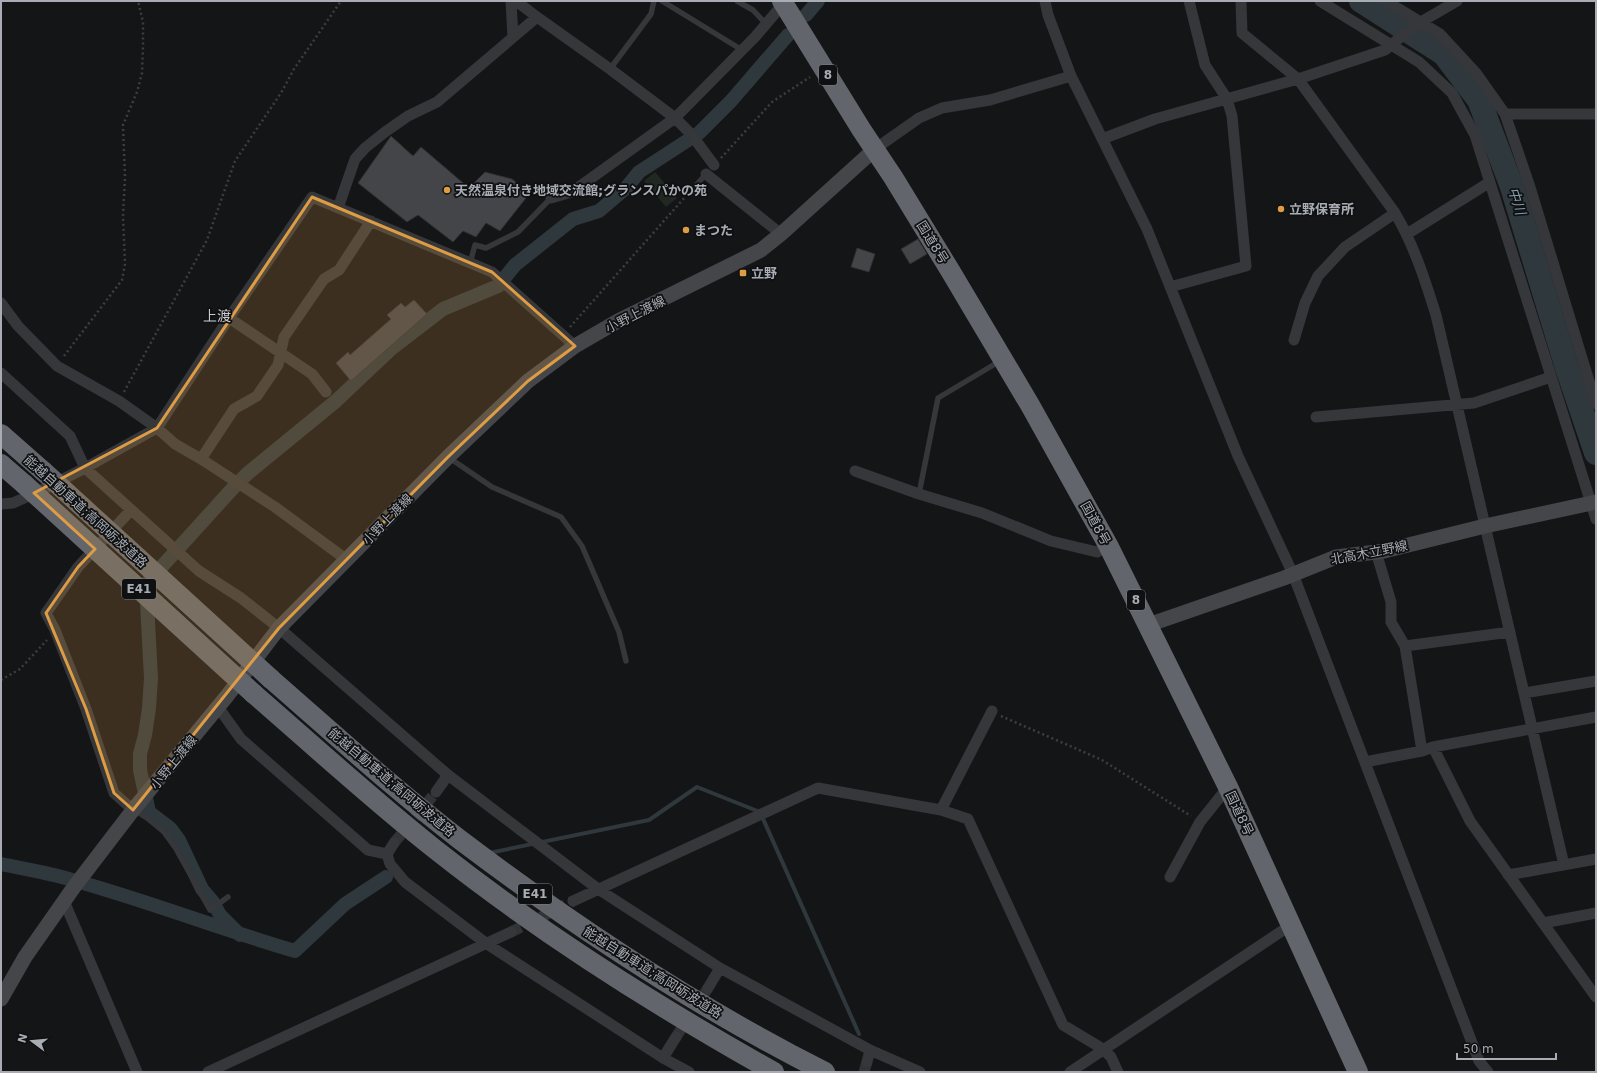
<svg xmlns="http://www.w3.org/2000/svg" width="1597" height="1073" font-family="'DejaVu Sans','Noto Sans JP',sans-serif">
<rect width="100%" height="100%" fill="#141516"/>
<!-- green -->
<path fill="#212821" d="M655,172L677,198L666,207L644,181Z"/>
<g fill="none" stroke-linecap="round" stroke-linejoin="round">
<!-- stream -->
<path stroke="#2f383d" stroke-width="4" d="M489,853L649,820L697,787L760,812L859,1034"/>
<!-- canal -->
<path stroke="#2f383d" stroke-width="14" d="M806,15L818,1
M1,864C20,868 39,871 58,876C138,897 216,928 295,951L345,904L386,877
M240,935L220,915L213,902L202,889L179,840L170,828L149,812L140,770V754L145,735L149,708L151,678L146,584L233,488L248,473L336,401L391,349L443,309L498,286L515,265L573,219L599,211L626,188L639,172L699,133L731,101L788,35"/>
<!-- river -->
<path stroke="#2f383d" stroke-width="24" d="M1361,1L1444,54L1479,100L1512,187L1567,368L1596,453"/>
</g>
<!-- building -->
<path fill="#444549" stroke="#2f2f32" d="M391,136L413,156L421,147L469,188L485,172L512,179L530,193L500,231L486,223L476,237L463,231L453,242L418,215L407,222L358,183Z
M918,239L927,254L910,264L901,249Z
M857,248L875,254L869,272L851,267Z
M414,300L427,314L351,381L336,363L348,352L350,355L391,319L387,315L401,303L405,307Z"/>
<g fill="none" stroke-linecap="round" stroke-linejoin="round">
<!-- street-tunnel -->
<path stroke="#323336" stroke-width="11" stroke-dasharray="11 5.5" stroke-linecap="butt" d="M394,843L436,792
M511,932L573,901
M676,1037L708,988
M864,1072L867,1062"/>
<!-- path -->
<path stroke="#3c3e41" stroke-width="2.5" stroke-dasharray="2 3" stroke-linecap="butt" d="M721,158L772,102L810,77
M570,327L686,196
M64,356L122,280L125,264L123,216L125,177L123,125L137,92L142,73L143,47V22L138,1
M124,392L207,240L235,161L281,93L294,69L341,1
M1,680L20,669L47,640
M1001,716L1102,760L1191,816"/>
<!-- lane -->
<path stroke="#36373a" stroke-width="5.5" d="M662,1L742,50
M737,1L753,10L766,24
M610,69L651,14L654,1
M691,191L706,174
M470,263L475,245L486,248L518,232L551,198
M448,457L492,487L561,517L582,546L619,632L626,661
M919,494L938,398L1000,361
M134,810L147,818L164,832L175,847L210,910L228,897"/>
<!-- street -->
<path stroke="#36373a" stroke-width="11" d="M511,1L513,37
M516,1L537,17
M1045,1L1048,15L1071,76L1147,229L1238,456L1293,574L1479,1061L1488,1072
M1241,1L1242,33L1298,79L1395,213C1414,245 1425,280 1436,315L1564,865
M1320,1L1419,62L1452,93L1475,135L1596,519
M1386,1L1440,34L1476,73L1505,114L1530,187L1596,404
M1505,114H1596
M1102,139L1155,119L1298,79L1385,50L1414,26L1457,1
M875,149L919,118L942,108L990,100L1071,76
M706,174L781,234
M551,198L572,192L675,118L755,37L784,3
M338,208L355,159L365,148L385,132L408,116L437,102L537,17L610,69L675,118L691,134L714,165
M1407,234L1490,182
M1170,287L1246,266L1232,116L1227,99L1205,65L1189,1
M1,303L18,326L57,366L119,401L157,428L175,444L201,459L275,507L347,560
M229,318L312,374L326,392
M1294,340L1305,303L1318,276L1345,247L1395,213
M1,373L70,436L85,468L199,571L241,598L279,628L448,775L598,889L720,968L870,1050L920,1072
M1316,417L1474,403L1551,377
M201,459L234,409L257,396L278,365L284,337L324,279L339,270L371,221
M855,471L919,494L982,513L1051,541L1097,552L1108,545
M1,504L13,503L40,491L85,468L157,428L229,318L312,197L492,272L575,346
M131,510L78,567L46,613L55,630L86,709L114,793L133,810
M1376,552L1391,602V622L1405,646
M1524,693L1596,681
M218,707L241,739L368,850L387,854
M1433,747L1470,821L1596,997
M1422,751L1405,646L1510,632
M1365,762L1422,751L1433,747L1596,717
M436,792L448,775
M941,810L992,711
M394,843L387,854L390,864L405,882L487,944L663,1058L689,1072
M1508,875L1596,859
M1170,877L1200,822L1228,787
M64,901L137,1072
M573,901L818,788L941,810L968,819L1063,1025L1103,1049L1111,1057L1118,1072
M1543,923L1596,913
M708,988L720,968
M663,1058L676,1037
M867,1062L870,1050
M208,1072L511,932
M1070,1072L1291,925"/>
<!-- secondary -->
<path stroke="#44464a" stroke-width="15" d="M1148,625L1284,578L1336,557L1384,551L1485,526L1596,502
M1,999L25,957L74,887L133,810L227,696L279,628L448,457L528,381L575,346L618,321L761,250L781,234L875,149"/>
<!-- highway -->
<path stroke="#62656b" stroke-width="20" d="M782,1L861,129L893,177L951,272L1030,405L1108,545L1228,787L1358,1072
M1,434L43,471
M1,464L24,484
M271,679C333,733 394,789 459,839C574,926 696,1007 825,1072
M254,694C315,747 374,801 436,850C542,934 656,1006 774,1072"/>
<!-- highway-bridge -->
<path stroke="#62656b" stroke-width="20" d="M43,471L271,679
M24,484L254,694"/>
</g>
<!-- marked area -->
<path fill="#de9d44" fill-opacity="0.2" stroke="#de9d44" stroke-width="3" stroke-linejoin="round" d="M312,197L492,272L575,346L528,381L448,457L279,628L133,810L114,793L86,709L46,613L78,567L95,549L34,493L157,428Z"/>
<!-- markers -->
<g fill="#de9d44" stroke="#0f1011" stroke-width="1.5">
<circle cx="447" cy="190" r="4"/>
<circle cx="1281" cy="209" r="4"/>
<circle cx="686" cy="230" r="4"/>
<rect x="739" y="269" width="8" height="8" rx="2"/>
</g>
<g text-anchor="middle" stroke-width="3.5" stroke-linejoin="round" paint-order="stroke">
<!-- shield labels -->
<g fill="#0f1011" stroke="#7a7e84" stroke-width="1">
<rect x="819" y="65" width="18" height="20" rx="3"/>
<rect x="122" y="579" width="34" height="20" rx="3"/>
<rect x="1127" y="590" width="18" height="20" rx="3"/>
<rect x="518" y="884" width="34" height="20" rx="3"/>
</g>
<g font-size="12" font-weight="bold" fill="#a8adb5">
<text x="828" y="79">8</text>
<text x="139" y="593">E41</text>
<text x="1136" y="604">8</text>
<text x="535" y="898">E41</text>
</g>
<!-- poi labels -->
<g font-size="13" font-weight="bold" fill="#a8adb5" stroke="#0f1011" text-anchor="start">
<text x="455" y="195">天然温泉付き地域交流館;グランスパかの苑</text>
<text x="1289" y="214">立野保育所</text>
<text x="694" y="235">まつた</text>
<text x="751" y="278">立野</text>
</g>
<!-- street labels -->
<g font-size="13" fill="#a8adb5" stroke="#0f1011">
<text transform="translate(933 242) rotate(58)" y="5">国道8号</text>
<text transform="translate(635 314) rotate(-27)" y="5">小野上渡線</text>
<text transform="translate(86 511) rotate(42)" y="5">能越自動車道;高岡砺波道路</text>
<text transform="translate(387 519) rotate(-46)" y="5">小野上渡線</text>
<text transform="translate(1096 523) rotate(61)" y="5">国道8号</text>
<text transform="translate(1369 552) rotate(-11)" y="5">北高木立野線</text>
<text transform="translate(173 762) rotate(-51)" y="5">小野上渡線</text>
<text transform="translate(392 782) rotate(40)" y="5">能越自動車道;高岡砺波道路</text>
<text transform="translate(1240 813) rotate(65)" y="5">国道8号</text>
<text transform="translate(653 972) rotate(32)" y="5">能越自動車道;高岡砺波道路</text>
</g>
<!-- water labels -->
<g font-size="14" font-style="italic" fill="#829cac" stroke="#0f1011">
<text transform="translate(1517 201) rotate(72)" y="5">中川</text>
</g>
<!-- neighbourhood labels -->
<g font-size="14" fill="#c8cbd1" stroke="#0f1011">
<text x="217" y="321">上渡</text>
</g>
</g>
<!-- border -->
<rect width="1597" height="1073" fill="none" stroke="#a8adb5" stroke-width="4"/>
<!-- north arrow -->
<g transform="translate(32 1041) rotate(286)" stroke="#0f1011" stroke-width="3" paint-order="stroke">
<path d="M0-3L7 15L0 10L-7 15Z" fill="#a8adb5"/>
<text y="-6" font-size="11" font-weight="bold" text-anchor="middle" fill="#a8adb5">N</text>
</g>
<!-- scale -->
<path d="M1457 1053v6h99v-6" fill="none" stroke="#a8adb5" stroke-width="2"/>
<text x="1463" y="1053" font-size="12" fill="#a8adb5" stroke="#0f1011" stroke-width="3" paint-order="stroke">50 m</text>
</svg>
